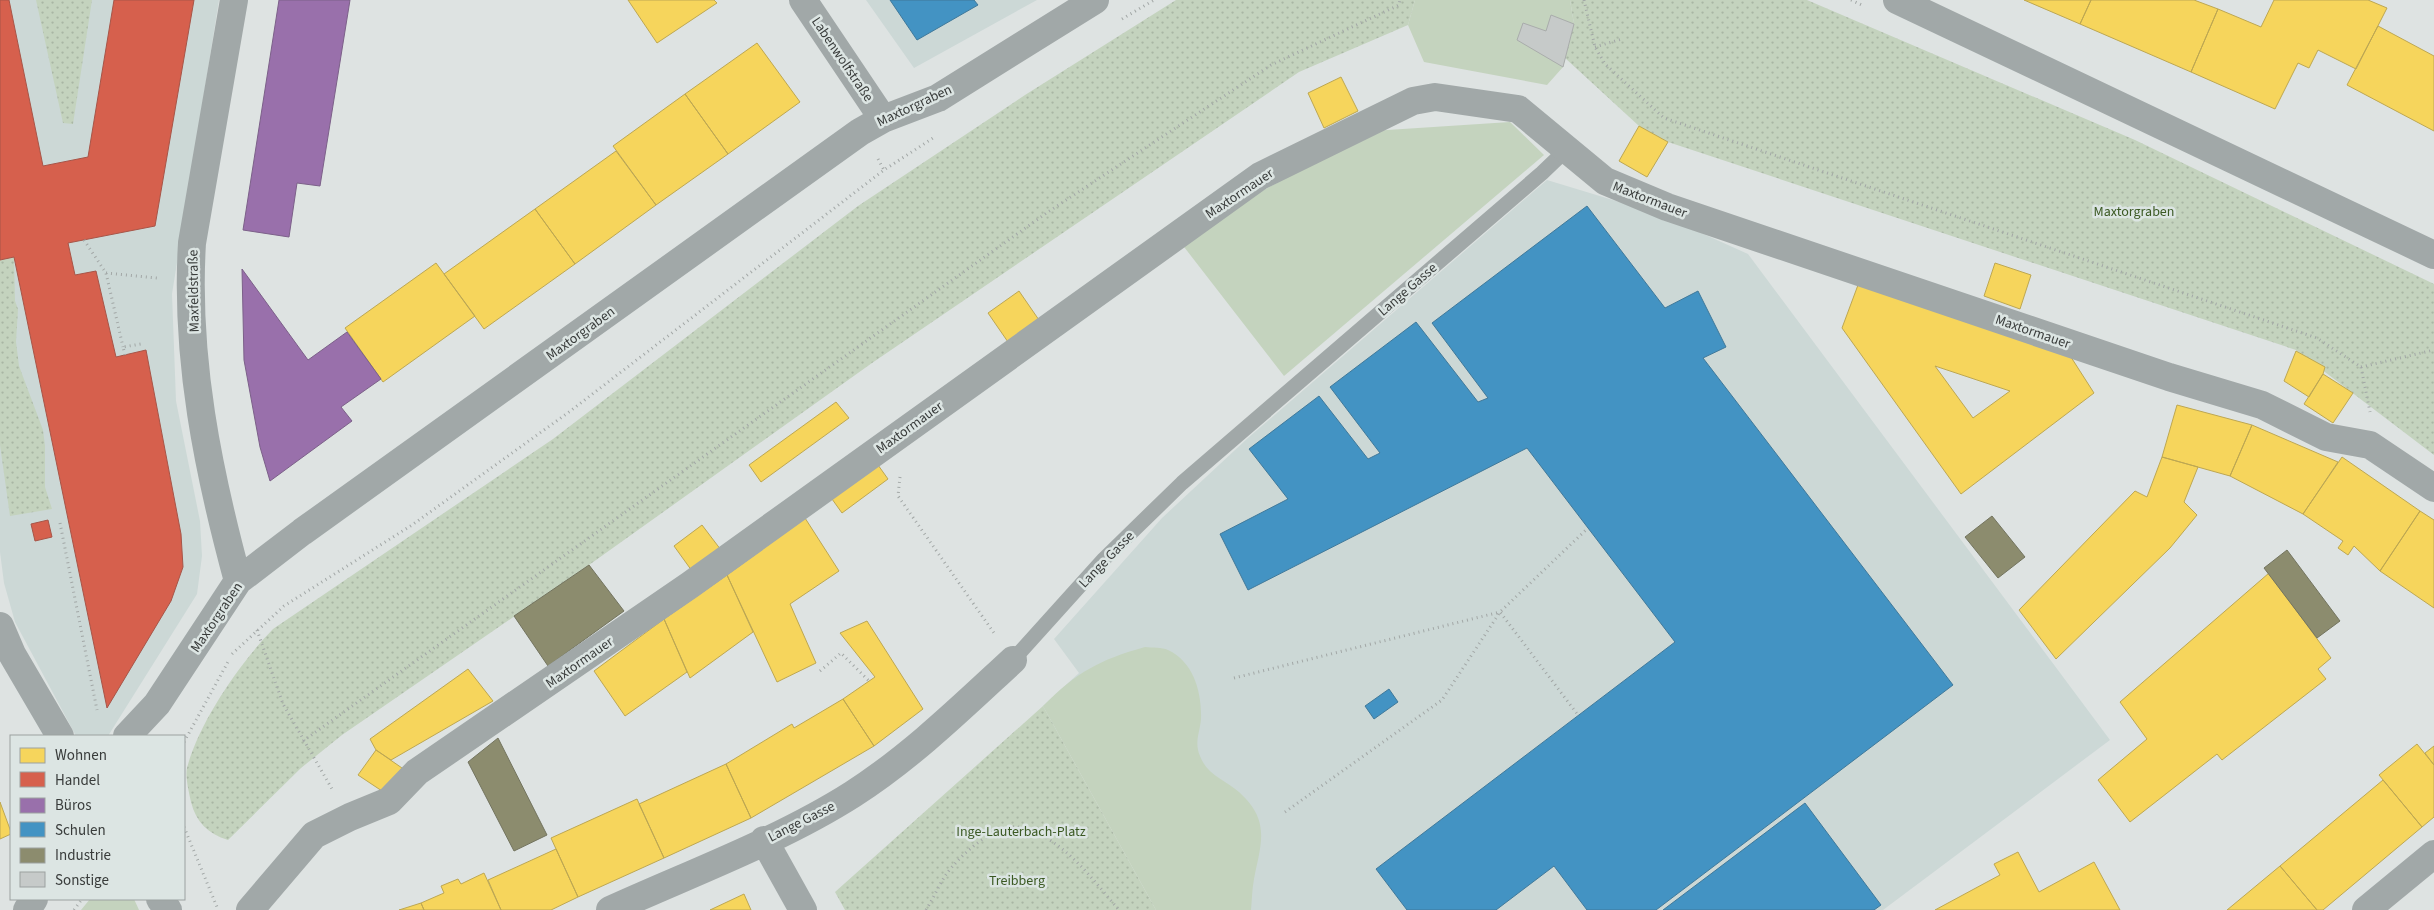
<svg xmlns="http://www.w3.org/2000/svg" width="2434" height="910" font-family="'Source Sans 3',sans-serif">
<defs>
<pattern id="park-dots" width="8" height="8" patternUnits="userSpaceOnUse" patternTransform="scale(1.25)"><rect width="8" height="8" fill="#c4d3be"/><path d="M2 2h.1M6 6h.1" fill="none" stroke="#a9b6a4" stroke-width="1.8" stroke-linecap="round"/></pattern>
</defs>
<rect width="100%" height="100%" fill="#dee3e2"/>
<!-- built -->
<path fill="#ccd8d6" d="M0,0H219L172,294L176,401L200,521L202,556L197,594L108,736H76L15,622L4,583L0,552Z
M866,0H1037L914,68Z
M1547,180L1659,214L1748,254L2110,740L1883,910H1160L1043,706L1079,673L1054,639L1162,518L1249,437Z"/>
<!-- grass -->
<path fill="#c4d3be" d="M1415,0H1570L1574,24L1563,67L1547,85L1424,62L1408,25Z
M1510,122L1544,155L1284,376L1181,243L1240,203L1372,131Z
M1145,647C1152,648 1162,647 1168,650C1194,662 1202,693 1201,719C1200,732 1194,742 1200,756C1207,775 1225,780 1239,792C1271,821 1261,843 1254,879C1252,889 1252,900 1251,910H1156L1043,706C1077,672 1099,660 1145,647Z
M90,899H134L139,910H81Z"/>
<!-- park -->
<path fill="url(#park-dots)" d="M36,0H92L73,124L63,123Z
M1176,0H1415L1408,25L1299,72L872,363L589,565L342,735L301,768L228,840C208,834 196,822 191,802C189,792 185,777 187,768C199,722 240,663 273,629L553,439L858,206L1025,95Z
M1570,0H1807L2135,140L2434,284V455L2296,350L1668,142L1639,126L1565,58L1574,24Z
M14,257L15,301L18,309L16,342L19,366L43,430L45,446V487L52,509L10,516L0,445V260Z
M1043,706L1156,910H845L835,892Z"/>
<!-- homes -->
<path fill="#f6d55c" stroke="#bda752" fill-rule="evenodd" d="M628,0H714L717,3L657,43Z
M2024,0H2091L2080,24Z
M2091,0H2194L2218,9L2191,72L2080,24Z
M2274,0H2368L2387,8L2356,69L2318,50L2309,68L2298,63L2275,109L2191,72L2218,9L2261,27Z
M2378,26L2434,56V131L2347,85Z
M757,43L800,102L728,154L685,94Z
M1341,77L1358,111L1324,128L1308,93Z
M685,94L728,154L656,205L613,146Z
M1639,126L1668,142L1647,177L1619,161Z
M616,151L656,205L575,264L535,209Z
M535,209L575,264L484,329L444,274Z
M436,263L475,316L383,382L345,328Z
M1995,263L2031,275L2020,309L1984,296Z
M1858,285L2069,354L2094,393L1961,494L1842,328ZM1935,366L2010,391L1973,418Z
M1019,291L1039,320L1008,342L988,313Z
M2296,351L2325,367L2323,374L2309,397L2284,381Z
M2323,374L2353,393L2333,423L2304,404Z
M836,402L849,418L761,482L749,465Z
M2177,405L2252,425L2230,476L2162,457Z
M2252,425L2338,462L2303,514L2230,476Z
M2162,457L2198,467L2184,502L2197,515L2170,548L2056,659L2019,610L2135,491L2147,497Z
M2342,457L2420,511L2380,571L2354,546L2348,555L2338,548L2343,541L2303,514Z
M878,465L888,479L842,513L832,499Z
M2420,511L2434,520V608L2380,571Z
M805,518L839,571L790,604L816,663L777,682L727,575Z
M702,525L721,550L692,571L674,546Z
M2269,573L2331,658L2318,669L2326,679L2222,760L2217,754L2130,822L2098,780L2147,739L2120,702Z
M727,575L753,632L690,678L664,619Z
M664,619L687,672L625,716L594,671Z
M867,621L923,709L874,746L843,699L875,677L840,633Z
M468,669L493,701L391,760L376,750L370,739Z
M843,699L874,746L751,818L726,764L792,724L794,728Z
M2417,744L2434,765V817L2422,827L2379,775Z
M2434,746V765L2425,753Z
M376,750L402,768L385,793L358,775Z
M726,764L751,818L664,858L639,804Z
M2383,780L2422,827L2323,910H2317L2280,866Z
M637,799L664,858L578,897L551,838Z
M0,802L11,832V834L0,839Z
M556,849L578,897L551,910H501L488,880Z
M2018,852L2039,892L2094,862L2120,910H1935L2000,875L1994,864Z
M2280,866L2317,910H2227Z
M484,873L501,910H424L421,903L444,893L441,886L458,879L461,884Z
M744,894L751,910H710Z
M421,903L424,910H399Z"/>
<!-- shops -->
<path fill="#d6604d" stroke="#a75548" d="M0,0H9L43,166L88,157L114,0H194L155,226L68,243L75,275L96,271L116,357L146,350L181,534L183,567L171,601L107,708L14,257L0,260Z
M48,520L52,537L35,541L31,524Z"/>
<!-- offices -->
<path fill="#9970ab" stroke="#7c6089" d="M279,0H350L320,186L297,183L289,237L243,230Z
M242,269L308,360L347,332L381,379L341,407L352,421L270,481L260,447L244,360Z"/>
<!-- schools -->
<path fill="#4393c3" stroke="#40799a" d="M890,0H974L978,5L917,40Z
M1587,206L1665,308L1698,291L1726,347L1703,358L1953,685L1656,910H1587L1554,866L1496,910H1407L1376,869L1675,642L1527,448L1248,590L1220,534L1288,499L1249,449L1319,396L1368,459L1380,453L1330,387L1416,322L1478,402L1488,398L1432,323Z
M1389,689L1398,702L1374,719L1365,706Z
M1805,803L1881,905L1874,910H1663Z"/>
<!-- industry -->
<path fill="#8c8c6e" stroke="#73745f" d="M1992,516L2025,557L1998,578L1965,537Z
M2287,550L2340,621L2317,638L2264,568Z
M589,565L624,611L548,666L514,616Z
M498,738L547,835L514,851L468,762Z"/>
<!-- building -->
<path fill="#c6cac9" stroke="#a9acab" d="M1551,15L1574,24L1563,67L1517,40L1523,23L1546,31Z"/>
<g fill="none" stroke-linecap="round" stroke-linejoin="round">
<!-- path -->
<path stroke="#a2a7a6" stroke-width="3" stroke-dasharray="1 4" stroke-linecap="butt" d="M1584,0L1595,47L1605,64L1664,118L2317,338L2361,367L2370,412
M1851,0L1864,6
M1122,19L1154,0
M1595,47L1622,39
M878,159L884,170
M84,240L106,273L123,347
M106,273L157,278
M125,355L123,347L141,344
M2361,367L2434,350
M900,477L898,496L994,633
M60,523L97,710
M257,630L283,704L332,789
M232,654L284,606L412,525L569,412L884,170L933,138
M820,671L841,653L869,681
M1234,678L1500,612L1578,715
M303,741L1048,212L1271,65L1399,5L1400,0
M184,742L229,660
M1285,812L1442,700L1500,612L1588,528
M184,827L217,907
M74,910L82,899
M926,910C933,899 938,887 945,876C959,856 997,820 1023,828C1064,839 1093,880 1119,910"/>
<!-- service -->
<path stroke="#a1a8a8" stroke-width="15" d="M1013,660L1104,559L1182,483L1542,173L1566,150"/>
<!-- minor -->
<path stroke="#a1a8a8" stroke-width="28" d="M234,0L192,243C185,358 208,471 238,581
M803,0L883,119
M1897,0L2434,255
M0,626L12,654L60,736
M127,736L157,704L238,581L302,532L860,132L883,119L938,98L1095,0
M764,840L803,910
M160,899L168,910
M27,910L34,899
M250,910L314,835L350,817L389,801L417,772L690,585L1260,176L1413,101L1435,97L1518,109L1605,181L1667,207L2169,377L2262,405L2326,437L2370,445L2434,488
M610,910C689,874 781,840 853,794C912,756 962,707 1013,660
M2366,910L2434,854"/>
</g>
<g text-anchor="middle" stroke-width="5" stroke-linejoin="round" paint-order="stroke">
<!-- street labels -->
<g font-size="14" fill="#393c3b" stroke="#dce5e3">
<text transform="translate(843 59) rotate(56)" y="5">Labenwolfstraße</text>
<text transform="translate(914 105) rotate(-25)" y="5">Maxtorgraben</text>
<text transform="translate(1239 193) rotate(-34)" y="5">Maxtormauer</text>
<text transform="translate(1650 199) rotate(21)" y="5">Maxtormauer</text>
<text transform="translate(1407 289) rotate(-41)" y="5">Lange Gasse</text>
<text transform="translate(193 291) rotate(-91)" y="5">Maxfeldstraße</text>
<text transform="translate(2033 331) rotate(19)" y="5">Maxtormauer</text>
<text transform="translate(580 333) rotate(-36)" y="5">Maxtorgraben</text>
<text transform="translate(909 427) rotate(-36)" y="5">Maxtormauer</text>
<text transform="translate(1106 559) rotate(-46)" y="5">Lange Gasse</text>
<text transform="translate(216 617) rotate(-56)" y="5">Maxtorgraben</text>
<text transform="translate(579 662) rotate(-35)" y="5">Maxtormauer</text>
<text transform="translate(801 821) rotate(-27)" y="5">Lange Gasse</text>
</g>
<!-- park labels -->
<g font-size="14" fill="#3b5923" stroke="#dce5e3">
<text x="2134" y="216">Maxtorgraben</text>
<text x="1021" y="836">Inge-Lauterbach-Platz</text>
<text x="1017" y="885">Treibberg</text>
</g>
</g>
<!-- legend -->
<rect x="10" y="735" width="175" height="165" fill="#dce5e3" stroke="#9ba1a0"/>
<rect x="20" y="748" width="25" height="15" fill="#f6d55c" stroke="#9ba1a0"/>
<text x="55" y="760" font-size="15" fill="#393c3b">Wohnen</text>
<rect x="20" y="772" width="25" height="15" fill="#d6604d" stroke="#9ba1a0"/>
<text x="55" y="785" font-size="15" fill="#393c3b">Handel</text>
<rect x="20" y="798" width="25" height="15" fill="#9970ab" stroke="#9ba1a0"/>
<text x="55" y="810" font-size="15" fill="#393c3b">Büros</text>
<rect x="20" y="822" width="25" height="15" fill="#4393c3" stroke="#9ba1a0"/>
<text x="55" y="835" font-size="15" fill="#393c3b">Schulen</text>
<rect x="20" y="848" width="25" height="15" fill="#8c8c6e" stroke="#9ba1a0"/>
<text x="55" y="860" font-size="15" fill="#393c3b">Industrie</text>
<rect x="20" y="872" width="25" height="15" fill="#c6cac9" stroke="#9ba1a0"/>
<text x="55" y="885" font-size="15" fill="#393c3b">Sonstige</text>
</svg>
